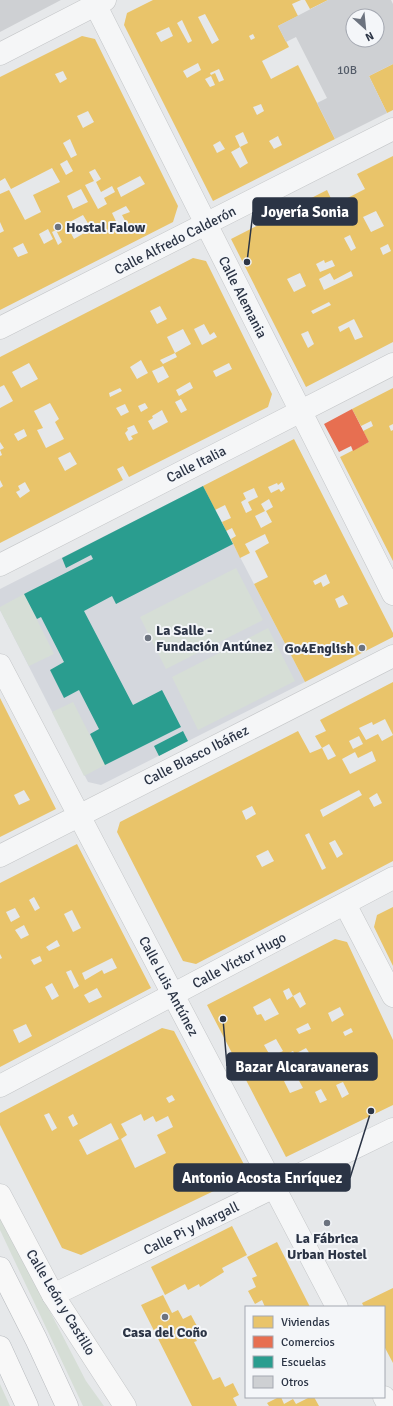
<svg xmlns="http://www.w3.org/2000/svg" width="393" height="1406" font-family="Signika,sans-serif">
<rect width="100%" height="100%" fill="#e6e8ea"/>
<!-- built -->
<path fill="#d4d7dd" d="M203,486L305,682L101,785L88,782L0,610V589Z"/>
<!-- green -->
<path fill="#d6ded6" d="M236,568L263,620L166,669L140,617Z
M24,594L54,654L29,666L0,610V607Z
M268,628L295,681L198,730L172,677Z
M73,702L105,765L84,776L52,712Z
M0,1215L86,1381L104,1406H83L0,1230Z
M0,1384L10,1406H0Z"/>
<!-- homes -->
<path fill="#e9c46a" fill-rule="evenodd" d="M153,0H301L292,4L298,16L278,26L289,47L262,61L271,79L298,65L335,139L213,201L124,25L127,13ZM205,14L219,40L212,44L198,17ZM182,20L192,41L188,43L177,23ZM169,27L173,36L161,42L156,33ZM253,34L255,38L251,40L249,36ZM198,63L201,70L187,78L183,71ZM219,69L224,80L219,82L215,73L211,75L210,73ZM211,76L215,85L210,87L205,79ZM261,104L264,111L257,115L253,107ZM243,132L248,143L240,147L235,136ZM278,136L282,145L274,149L269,141ZM220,141L225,149L217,153L213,145ZM240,147L248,163L240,168L231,152Z
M305,0H328L310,9Z
M82,36L95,39L178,206L173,222L0,310V233L4,231L0,222V194L9,190L25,220L41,212L33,195L60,182L52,168L11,189L5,178L0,181V77ZM63,71L67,79L60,83L55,74ZM88,111L94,122L83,128L77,116ZM70,139L77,155L71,158L63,143ZM67,160L73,171L66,175L60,164ZM95,169L101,179L96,182L101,192L112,186L115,192L104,198L107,204L98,209L85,185L94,181L89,172ZM140,176L145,184L121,197L117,188ZM81,189L88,202L73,209L67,196ZM126,206L130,212L122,215L130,230L122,234L112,213ZM83,215L89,225L84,227L86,232L74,239L66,224ZM48,229L53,239L44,244L39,234ZM56,230L62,242L58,245L52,232ZM23,243L28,253L18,257L13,248Z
M393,64V110L387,113L369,76Z
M393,156V342L306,387L231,239L327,190L334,205L365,189L357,174ZM376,211L384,226L371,232L363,217ZM350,235L356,248L351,251L344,238ZM388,244L391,251L383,255L380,248ZM324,260L325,263L332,260L335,266L320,272L316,264ZM351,271L353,276L324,290L319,279L330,273L334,280ZM300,273L306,286L294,292L287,279ZM329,302L331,305L313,314L311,311ZM354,319L363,337L355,340L349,327L340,332L338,327ZM308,331L314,344L308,348L301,334Z
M193,258L206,261L272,394L268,407L129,477L123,466L117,469L123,480L0,543V488L3,486L0,480V456L2,455L0,450L4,448L0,442V408L13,401L4,385L0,387V357ZM160,306L167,319L157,324L150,311ZM204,324L210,335L214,332L217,337L202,345L194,329ZM183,329L191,344L175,353L177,357L163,364L160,360L175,353L167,337ZM141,360L148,373L137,379L130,367ZM29,363L38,379L21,388L12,372ZM229,363L232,369L216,377L213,371ZM163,366L169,377L158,383L152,371ZM190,382L193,388L179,396L176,390ZM120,388L122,391L110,397L109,393ZM181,399L187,410L181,413L175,402ZM50,403L59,419L55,422L64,439L46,448L37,430L43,428L34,411ZM145,403L148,408L141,412L138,406ZM125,404L129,412L121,416L116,408ZM162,410L168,422L153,430L148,421L153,418L152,416ZM134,425L138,433L131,436L133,439L129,441L125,433L128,430L127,428ZM24,429L27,436L18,441L14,434ZM70,452L77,464L65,471L58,458ZM25,482L30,491L20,498L16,492L20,490L18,486Z
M393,388V424L389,426L391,431L393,430V561L340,457L369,442L363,431L373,426L371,421L361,426L352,409Z
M294,439L393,633V637L305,682L254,584L268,577L255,551L269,543L265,534L245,544L250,553L240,558L231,539L236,536L232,528L226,531L222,522L231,518L225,505L215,510L203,486ZM282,482L285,489L281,492L279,489L271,493L268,487L277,483L278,485ZM254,488L258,497L248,502L252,510L246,513L241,502L246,499L243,493ZM269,499L273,507L266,511L272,522L261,528L255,516L265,511L261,504ZM326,574L330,583L323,587L321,582L315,585L313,581ZM343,595L348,604L339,608L335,599Z
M393,682V735L385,719L373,725L372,722L359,728L366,740L378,734L382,741L393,735V861L196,964L183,961L117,832L120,822L298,731L310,753L322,748L328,760L336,756L329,744L322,748L315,736L326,731L320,720ZM359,736L363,744L353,749L349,741ZM372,751L376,761L350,774L342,759L355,752L358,758ZM359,790L362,795L323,817L320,810ZM377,793L382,803L374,807L369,798ZM252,806L256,814L246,820L242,811ZM309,833L326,868L322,870L305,835ZM335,840L343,854L337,858L329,843ZM268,850L274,861L262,867L256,856Z
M0,698L56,809L0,837ZM24,790L30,800L19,805L14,795Z
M77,844L151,988L0,1067V959L2,958L0,954V883ZM34,897L40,908L35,911L29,900ZM15,908L20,917L11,922L6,912ZM72,910L81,928L73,932L64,914ZM24,925L29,935L21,939L15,930ZM57,940L60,946L49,951L46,947ZM40,956L42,961L34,965L31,960ZM112,958L117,968L104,974L102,970L85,980L82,973ZM71,970L79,986L74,989L66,972ZM52,983L59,996L52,1000L45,987ZM97,988L102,997L89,1003L84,995ZM26,1024L32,1036L19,1043L13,1030Z
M393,907V966L374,927L377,915Z
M335,939L347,942L393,1040V1105L286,1157L207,1005ZM289,988L293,996L300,992L306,1004L300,1008L293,996L287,1000L283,991ZM270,998L279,1014L265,1021L261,1014L257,1015L253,1007ZM340,1007L344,1015L332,1022L328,1013ZM308,1023L311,1029L299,1034L296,1029ZM351,1028L353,1032L345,1036L343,1032ZM276,1039L283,1051L271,1057L264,1045ZM306,1048L312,1057L296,1065L289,1053L293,1051L295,1054ZM330,1065L333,1072L322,1078L318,1070ZM296,1075L303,1088L290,1093L284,1081ZM343,1082L349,1094L342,1098L336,1085ZM321,1089L327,1100L320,1103L315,1092Z
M162,1028L174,1031L249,1174L81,1255L62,1248L0,1125V1113ZM172,1095L175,1100L169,1103L166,1098ZM49,1113L57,1128L52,1131L44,1115ZM73,1114L78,1124L73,1127L68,1117ZM141,1114L144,1121L153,1116L156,1122L168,1116L173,1127L157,1135L166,1153L135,1168L121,1139L127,1135L121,1124ZM111,1123L119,1139L87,1155L79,1140Z
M232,1226L247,1255L222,1268L224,1272L200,1287L199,1284L188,1290L185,1284L165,1295L151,1267Z
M277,1242L310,1307H265L262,1300L255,1304L248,1291L256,1287L252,1278L257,1276L247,1257Z
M393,1288V1363L384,1346V1307H364L362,1303Z
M163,1295L172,1313L178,1310L183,1319L191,1315L198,1328L191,1331L197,1341L194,1342L213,1380L220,1377L225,1387L233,1383L239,1395L233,1398L237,1406H192L141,1305Z
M279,1397H281L284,1404L293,1399L296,1404L310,1397H314L319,1406H269L267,1403Z"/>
<!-- shops -->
<path fill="#e76f51" d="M352,409L369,442L353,451L351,446L339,452L324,424Z"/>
<!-- schools -->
<path fill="#2a9d8f" d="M203,486L233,544L116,604L112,596L84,611L133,705L162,690L181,727L105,765L90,734L99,729L79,690L64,698L50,670L64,662L41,617L37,619L24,594L93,559L91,555L66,568L62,558Z
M183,731L188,741L159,756L154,746Z"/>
<!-- building -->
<path fill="#ced0d3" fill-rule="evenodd" d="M0,0H61L0,32Z
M328,0H391L393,4V64L369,76L387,113L335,139L317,103L327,98L296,37L286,42L278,26ZM353,16H377V40H353Z"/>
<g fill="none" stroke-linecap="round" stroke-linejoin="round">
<defs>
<path id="street" d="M93,0L393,594
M0,54L105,0
M0,328L393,129
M0,565L393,364
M0,665L337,1307
M0,856L393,656
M345,904L393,996
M0,1086L393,878
M53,1295L393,1129
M384,1397L389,1406"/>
<path id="secondary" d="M0,1195L53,1295L125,1406"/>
<path id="highway" d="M0,1268L36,1339L67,1406
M0,1347L27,1406"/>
</defs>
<!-- street casing -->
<use href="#street" stroke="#c4c6c8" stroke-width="23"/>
<!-- secondary casing -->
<use href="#secondary" stroke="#c4c6c8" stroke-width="23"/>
<!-- highway casing -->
<use href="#highway" stroke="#b8bbbf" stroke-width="23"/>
<!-- street -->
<use href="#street" stroke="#f5f6f7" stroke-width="22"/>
<!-- secondary -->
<use href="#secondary" stroke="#f8f8f8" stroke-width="22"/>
<!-- highway -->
<use href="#highway" stroke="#f8f8f8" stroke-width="22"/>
</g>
<!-- markers -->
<g fill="#6c737f" stroke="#f4f6f9" stroke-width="1.5">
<circle cx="58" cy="227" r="4"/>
<circle cx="148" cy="638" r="4"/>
<circle cx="362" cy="648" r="4"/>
<circle cx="327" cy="1223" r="4"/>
<circle cx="165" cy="1317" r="4"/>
</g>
<g text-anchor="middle" stroke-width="4" stroke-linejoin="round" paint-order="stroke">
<!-- number labels -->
<g font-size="12" fill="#545c69">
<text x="347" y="74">10B</text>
</g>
<!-- poi labels -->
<g font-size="14" font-weight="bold" fill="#2b3445" stroke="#f4f6f9" text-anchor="start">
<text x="66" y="232">Hostal Falow</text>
<text x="156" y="635">La Salle -<tspan x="156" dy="16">Fundación Antúnez</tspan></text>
<text x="354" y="653" text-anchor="end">Go4English</text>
<text x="327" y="1243" text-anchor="middle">La Fábrica<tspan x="327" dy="16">Urban Hostel</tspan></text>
<text x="165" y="1337" text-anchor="middle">Casa del Coño</text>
</g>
<!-- street labels -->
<g font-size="14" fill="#2b3445" stroke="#f4f6f9">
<text transform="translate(175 240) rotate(-27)" y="5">Calle Alfredo Calderón</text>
<text transform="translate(243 297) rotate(63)" y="5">Calle Alemania</text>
<text transform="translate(196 464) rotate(-27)" y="5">Calle Italia</text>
<text transform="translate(196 755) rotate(-27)" y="5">Calle Blasco Ibáñez</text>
<text transform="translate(239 960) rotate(-28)" y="5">Calle Víctor Hugo</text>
<text transform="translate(169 986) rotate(62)" y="5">Calle Luis Antúnez</text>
<text transform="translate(191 1228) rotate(-26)" y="5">Calle Pi y Margall</text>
<text transform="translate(61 1302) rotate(59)" y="5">Calle León y Castillo</text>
</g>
</g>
<!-- callouts -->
<path fill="none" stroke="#2b3445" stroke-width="1.5" d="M247 262L253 212M223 1019L227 1066M371 1111L350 1178"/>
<g fill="#2b3445" stroke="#f4f6f9" stroke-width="1.5">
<circle cx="247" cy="262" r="4"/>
<circle cx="223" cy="1019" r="4"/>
<circle cx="371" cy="1111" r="4"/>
</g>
<g fill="#2b3445" stroke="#2b3445" stroke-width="1.5">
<rect x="253" y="198" width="104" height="27" rx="4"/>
<rect x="227" y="1053" width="150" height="27" rx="4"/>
<rect x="174" y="1164" width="176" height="27" rx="4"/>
</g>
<g font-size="15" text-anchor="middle" font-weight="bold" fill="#fff">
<text x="305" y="217">Joyería Sonia</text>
<text x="302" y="1072">Bazar Alcaravaneras</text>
<text x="262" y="1183">Antonio Acosta Enríquez</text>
</g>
<!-- legend -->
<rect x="245" y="1306" width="140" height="92" fill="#f4f6f9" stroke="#a4a8b1"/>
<rect x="253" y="1316" width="20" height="12" fill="#e9c46a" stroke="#a4a8b1"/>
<text x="281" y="1326" font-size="12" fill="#2b3445">Viviendas</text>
<rect x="253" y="1336" width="20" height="12" fill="#e76f51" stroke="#a4a8b1"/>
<text x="281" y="1346" font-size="12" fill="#2b3445">Comercios</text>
<rect x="253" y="1356" width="20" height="12" fill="#2a9d8f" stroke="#a4a8b1"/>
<text x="281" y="1366" font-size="12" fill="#2b3445">Escuelas</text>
<rect x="253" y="1376" width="20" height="12" fill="#ced0d3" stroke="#a4a8b1"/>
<text x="281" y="1386" font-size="12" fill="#2b3445">Otros</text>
<!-- north arrow -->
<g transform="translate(365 28) rotate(153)"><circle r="19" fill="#f4f6f9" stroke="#a4a8b1"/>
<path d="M0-3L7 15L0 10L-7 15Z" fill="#6c737f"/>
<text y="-6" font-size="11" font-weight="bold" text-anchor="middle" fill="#2b3445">N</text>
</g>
</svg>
